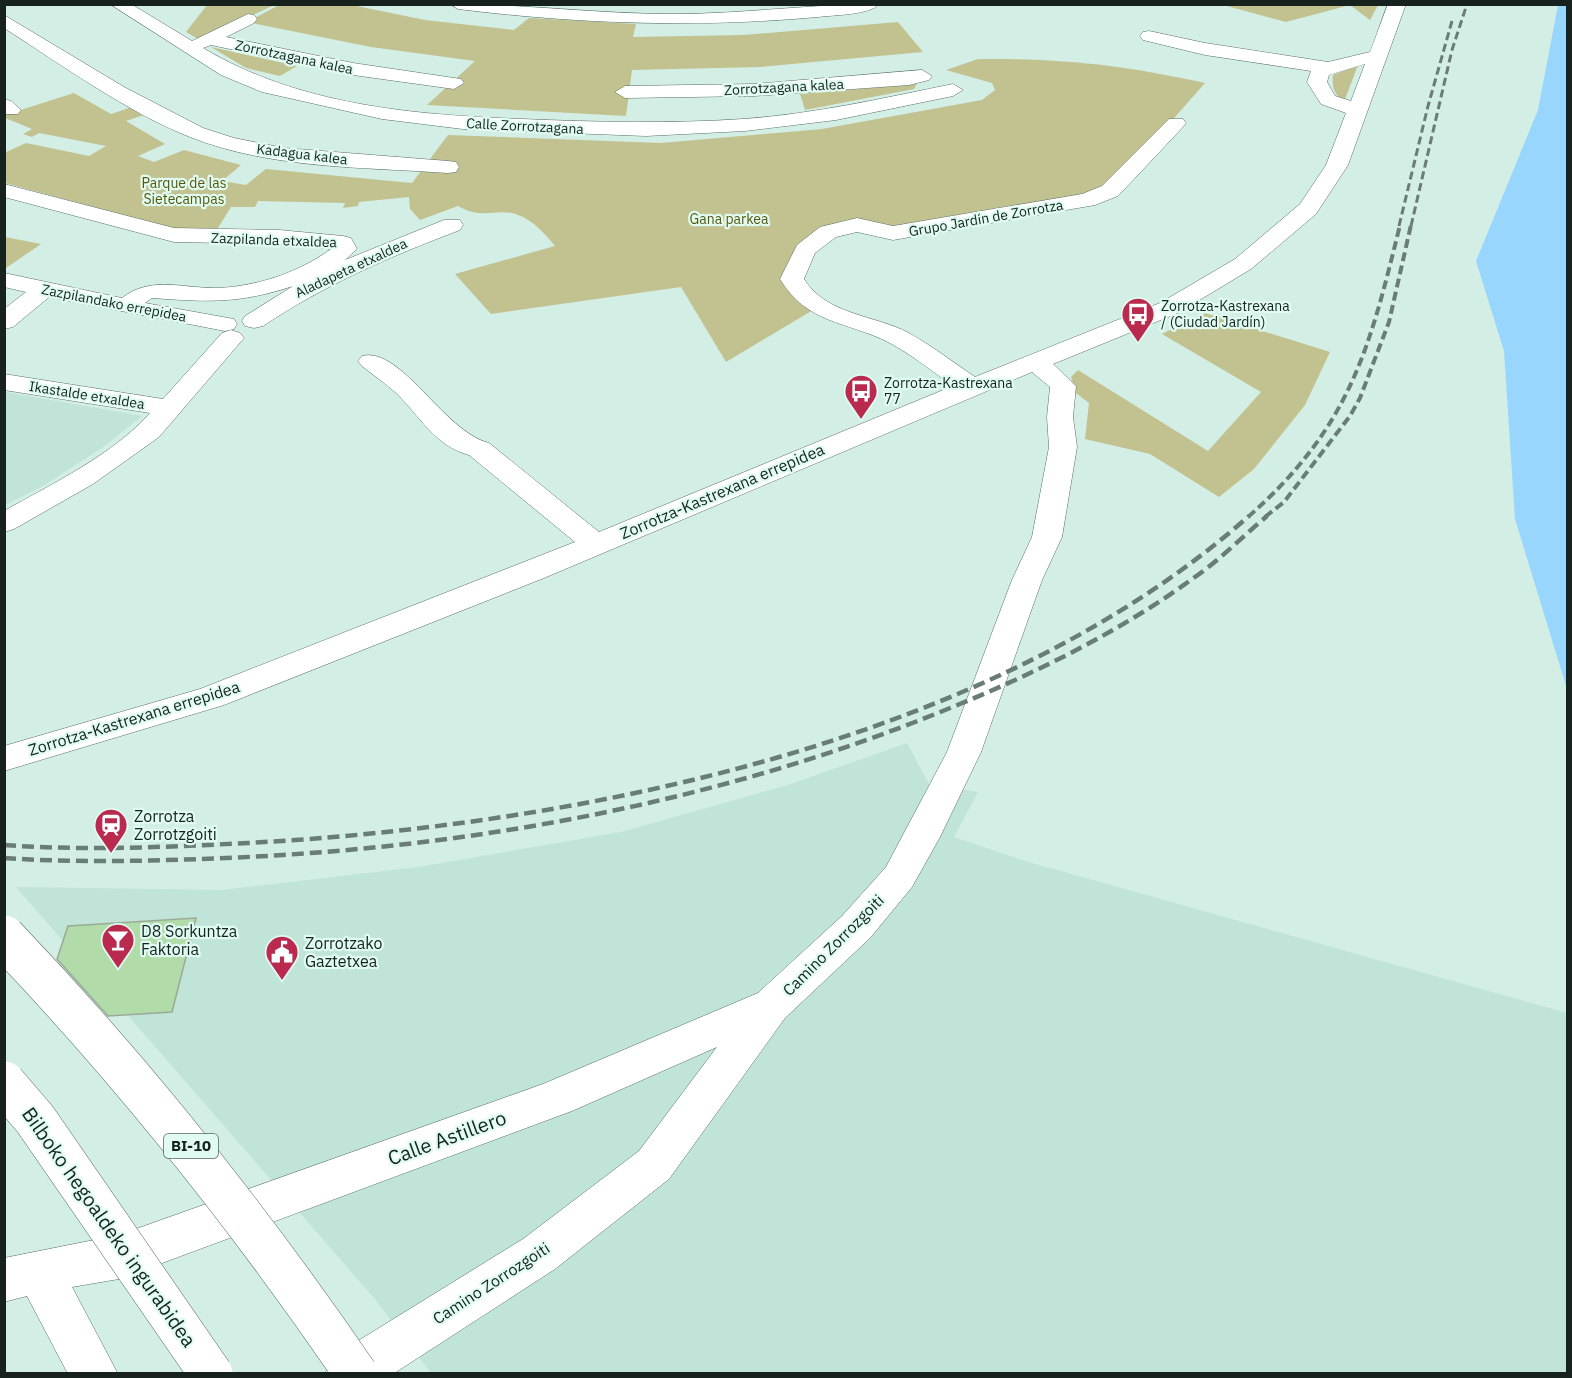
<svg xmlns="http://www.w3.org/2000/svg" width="1572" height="1378" font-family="'IBM Plex Sans',sans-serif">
<rect width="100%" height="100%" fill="#d3eee5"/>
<!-- built -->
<path fill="#c0e4d7" d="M5,392L120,412L142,416L102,448L43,486L5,505Z
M907,743L929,784L978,792L954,837L1025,861L1567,1013V1373H431L374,1298L16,887L222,890L418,867L621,832L788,785Z"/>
<!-- green -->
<path fill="#c2c290" d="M347,4L425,20L514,30L529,18L636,24L633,37L743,35L898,22L923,52L760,67L632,70L626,116L427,105L475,61L371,47L252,23L251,20L279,5Z
M207,5H274L200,40L186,32Z
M1223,5H1378L1370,20L1350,5L1286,22Z
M211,47L297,66L280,76L246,68Z
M978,59C1062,58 1124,65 1205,83L1110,191L894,233L857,225L828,232L792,279L818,307L726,362L681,287L491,314L455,274L555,246C546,235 533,220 518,215C496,207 485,221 458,206L420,220L410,209L409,197L359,202L358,206L343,208L345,203L258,201L255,207H231L216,231L179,230L5,183L4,153L26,143L89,156L106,146L39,133L32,137L23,134L32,129L5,118V115L74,93L111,114L135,106L150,113L126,121L165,144L138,156L154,162L184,150L241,165L222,181L246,185L266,169L412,183L448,135L661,143L822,129L982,100L995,90L992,83L946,70Z
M1358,65L1344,102C1334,95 1332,87 1333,75Z
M917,84L914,89L805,110L800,94Z
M5,237L41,244L6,268Z
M1205,313L1330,352L1305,405L1254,469L1219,497L1150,454L1085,439L1089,403L1076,393L1071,377L1078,370L1208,451L1261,392L1162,334Z"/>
<!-- water -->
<path fill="#99d6fd" d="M1558,5H1568L1567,689L1515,519L1504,351L1476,261L1538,110Z"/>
<!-- building -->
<path fill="#b1dba9" stroke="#9baa98" stroke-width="1.5" d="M196,918L172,1012L108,1016L57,959L68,926Z"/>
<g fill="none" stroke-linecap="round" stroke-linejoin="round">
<defs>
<path id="minor" d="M110,4H131L192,41L248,14L254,15L257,19L254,23L226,37L353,63L461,79L464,83L454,89L353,75L211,45L203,48C298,105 413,115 522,119C596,122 669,124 743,119C814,114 884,98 953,84L963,90L953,96L836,120L745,131L646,136L463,129L382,119L262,92L221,75Z
M450,4C524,4 599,14 674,14C743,14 811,4 879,4C871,15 832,15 818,17C697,28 579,24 458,9Z
M1388,4H1406L1348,165L1316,214L1251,269L1178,313L1053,364L1076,386L1073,417L1077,447L1062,537L1042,580L981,752L940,837L912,887L870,938L785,1018L669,1179L555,1269L393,1374H325L332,1357L523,1239L639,1151L717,1047L572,1111L119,1279L72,1287L118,1374H68L27,1296L4,1302V1258L119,1235L543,1084L758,993L842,916L886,867L947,752L1012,580L1032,537L1049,447L1047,417L1050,387L1032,372L544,578L224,705L4,771V746L200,689L575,542L469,455C435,446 420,416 395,392C385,383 373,375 362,366L358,361L362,356C401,346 443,431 489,443L599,532L953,386C932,371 911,354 888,342C846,321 807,324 780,279L797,245L820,227L857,218L893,226L1082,194L1102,186L1169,119H1183L1186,123L1183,127L1118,196L1095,205L893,240L857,232L836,237L815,253L804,279C826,315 875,315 909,333C932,346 953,362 975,377L1160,303L1235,259L1300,204L1326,165L1346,113L1321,104L1307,82L1311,71L1205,55L1143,40L1140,36L1143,32L1149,31L1205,43L1328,62L1370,52ZM1365,64L1351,101L1335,96L1327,82L1329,75Z
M4,15L124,87L203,128L234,138L284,148L448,161L456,162L459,167L456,172L448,173C363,167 271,169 190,137C127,112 62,65 4,28Z
M922,70L932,76L929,80L909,85L754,96L625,98L615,92L625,86L754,84Z
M4,99L11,101L21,110L18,114H4Z
M4,184L174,228L279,230L343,236L351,238L357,249L345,260L444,220H460L463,225L460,230C391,256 324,285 263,326L254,328L245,326L242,321L245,316L293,286C239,304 207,302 152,298L145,303L234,319L237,324L234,329L225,331L49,297L13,327L4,329V309L26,292L4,287V273L122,298C151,275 184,289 219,288C258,286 300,272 331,249L279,244L174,242L4,197Z
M231,330L240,333L244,338L159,437L93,484L14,529L4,532V511C52,484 114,454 150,413L4,390V374L163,399L222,333Z"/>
</defs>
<!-- minor casing -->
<use href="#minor" stroke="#576f67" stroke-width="1"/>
<!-- minor -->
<use href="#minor" fill="#fff" fill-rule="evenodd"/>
<!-- rail-far2 -->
<path stroke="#6a7c76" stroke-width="3" stroke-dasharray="8 4" stroke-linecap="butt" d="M1399,226L1428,106L1452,21
M1411,226L1452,50L1467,4"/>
<!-- rail-far1 -->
<path stroke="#6a7c76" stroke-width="4" stroke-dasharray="9 4.5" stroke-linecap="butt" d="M1248,517C1350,427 1369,351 1400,225
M1265,517L1284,502L1350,416L1360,398L1389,322L1411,225"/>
<!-- rail -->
<path stroke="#6a7c76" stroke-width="4.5" stroke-dasharray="12 6" stroke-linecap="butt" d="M4,845C86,851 167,847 248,843C580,825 994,742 1249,516
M4,858C78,863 152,861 226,858C461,848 695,807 915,722C1013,684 1110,639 1195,577C1221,559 1243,536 1267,516"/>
<defs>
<path id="highway-bridge" d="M4,937C134,1073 250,1219 356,1374
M4,1083L35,1119L211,1374"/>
</defs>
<!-- highway-bridge casing -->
<use href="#highway-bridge" stroke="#576f67" stroke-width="44" stroke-linecap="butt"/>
<!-- highway-bridge -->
<use href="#highway-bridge" stroke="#fff" stroke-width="43"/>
</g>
<!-- icons -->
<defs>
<symbol id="bus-pin" viewBox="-11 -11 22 30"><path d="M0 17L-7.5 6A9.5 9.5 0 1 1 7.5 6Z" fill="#ba2a4f" stroke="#e0fcf2"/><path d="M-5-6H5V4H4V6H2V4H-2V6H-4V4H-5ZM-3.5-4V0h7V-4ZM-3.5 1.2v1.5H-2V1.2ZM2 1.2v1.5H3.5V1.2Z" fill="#fff"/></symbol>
<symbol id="station-pin" viewBox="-11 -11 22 30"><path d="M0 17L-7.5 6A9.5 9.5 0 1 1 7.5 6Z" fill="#ba2a4f" stroke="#e0fcf2"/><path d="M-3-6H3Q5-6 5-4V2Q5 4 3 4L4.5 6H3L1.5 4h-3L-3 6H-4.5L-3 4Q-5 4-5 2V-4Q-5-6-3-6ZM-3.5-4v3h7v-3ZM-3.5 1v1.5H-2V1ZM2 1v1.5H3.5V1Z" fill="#fff"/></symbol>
<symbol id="bar-pin" viewBox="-11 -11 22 30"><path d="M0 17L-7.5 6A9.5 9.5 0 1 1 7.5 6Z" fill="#ba2a4f" stroke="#e0fcf2"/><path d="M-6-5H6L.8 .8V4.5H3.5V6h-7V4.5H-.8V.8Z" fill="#fff"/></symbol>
<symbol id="civic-pin" viewBox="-11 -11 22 30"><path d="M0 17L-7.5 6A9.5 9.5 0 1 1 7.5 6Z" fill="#ba2a4f" stroke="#e0fcf2"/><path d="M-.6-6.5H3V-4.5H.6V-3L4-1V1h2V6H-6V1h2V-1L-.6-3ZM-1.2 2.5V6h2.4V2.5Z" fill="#fff"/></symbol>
</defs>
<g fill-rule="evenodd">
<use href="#bus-pin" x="1119" y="295" width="38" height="52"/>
<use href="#bus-pin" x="842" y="372" width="38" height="52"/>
<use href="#station-pin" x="92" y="806" width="38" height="52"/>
<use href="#bar-pin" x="99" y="921" width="38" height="52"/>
<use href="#civic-pin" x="263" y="933" width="38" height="52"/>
</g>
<g text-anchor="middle" stroke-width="4.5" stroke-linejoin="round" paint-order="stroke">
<!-- far-street labels -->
<g font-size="14" fill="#17211e" stroke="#e0fcf2">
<text transform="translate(294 57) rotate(12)" y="5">Zorrotzagana kalea</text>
<text transform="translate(784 87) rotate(-3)" y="5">Zorrotzagana kalea</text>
<text transform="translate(525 126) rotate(3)" y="5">Calle Zorrotzagana</text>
<text transform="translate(302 154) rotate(7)" y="5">Kadagua kalea</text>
<text transform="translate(986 218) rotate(-10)" y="5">Grupo Jardín de Zorrotza</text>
<text transform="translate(274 240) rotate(2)" y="5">Zazpilanda etxaldea</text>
<text transform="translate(351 268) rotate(-25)" y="5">Aladapeta etxaldea</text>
<text transform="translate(114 303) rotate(11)" y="5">Zazpilandako errepidea</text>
<text transform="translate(87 395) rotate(9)" y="5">Ikastalde etxaldea</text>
</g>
<!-- far-park labels -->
<g font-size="14" fill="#57560b" stroke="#e0fcf2">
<text x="184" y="188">Parque de las<tspan x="184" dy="16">Sietecampas</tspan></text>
<text x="729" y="224">Gana parkea</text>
</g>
<!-- far-poi labels -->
<g font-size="14" fill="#17211e" stroke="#e0fcf2" text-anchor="start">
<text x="1161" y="311">Zorrotza-Kastrexana<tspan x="1161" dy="16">/ (Ciudad Jardín)</tspan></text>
<text x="884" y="388">Zorrotza-Kastrexana<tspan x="884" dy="16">77</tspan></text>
</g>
<!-- shield labels -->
<rect fill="#e0fcf2" stroke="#53635e" stroke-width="1.5" x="164" y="1134" width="54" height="24" rx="4.5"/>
<g font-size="15" font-weight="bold" fill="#17211e">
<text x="191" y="1151">BI-10</text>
</g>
<!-- street labels -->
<g font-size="16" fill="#17211e" stroke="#e0fcf2">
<text transform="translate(722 491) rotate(-23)" y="6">Zorrotza-Kastrexana errepidea</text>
<text transform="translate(134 718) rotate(-17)" y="6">Zorrotza-Kastrexana errepidea</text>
<text transform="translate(833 945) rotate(-45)" y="6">Camino Zorrozgoiti</text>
<text transform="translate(491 1283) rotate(-33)" y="6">Camino Zorrozgoiti</text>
</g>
<!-- poi labels -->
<g font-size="16" fill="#17211e" stroke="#e0fcf2" text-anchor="start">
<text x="134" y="822">Zorrotza<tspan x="134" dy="18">Zorrotzgoiti</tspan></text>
<text x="141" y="937">D8 Sorkuntza<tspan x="141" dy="18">Faktoria</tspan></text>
<text x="305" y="949">Zorrotzako<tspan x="305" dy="18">Gaztetxea</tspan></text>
</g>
<!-- near-street labels -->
<g font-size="20" fill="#17211e" stroke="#e0fcf2">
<text transform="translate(447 1138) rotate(-20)" y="7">Calle Astillero</text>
<text transform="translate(109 1227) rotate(55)" y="7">Bilboko hegoaldeko ingurabidea</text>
</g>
</g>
<!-- border -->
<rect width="1572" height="1378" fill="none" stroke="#17211e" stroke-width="12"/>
</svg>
